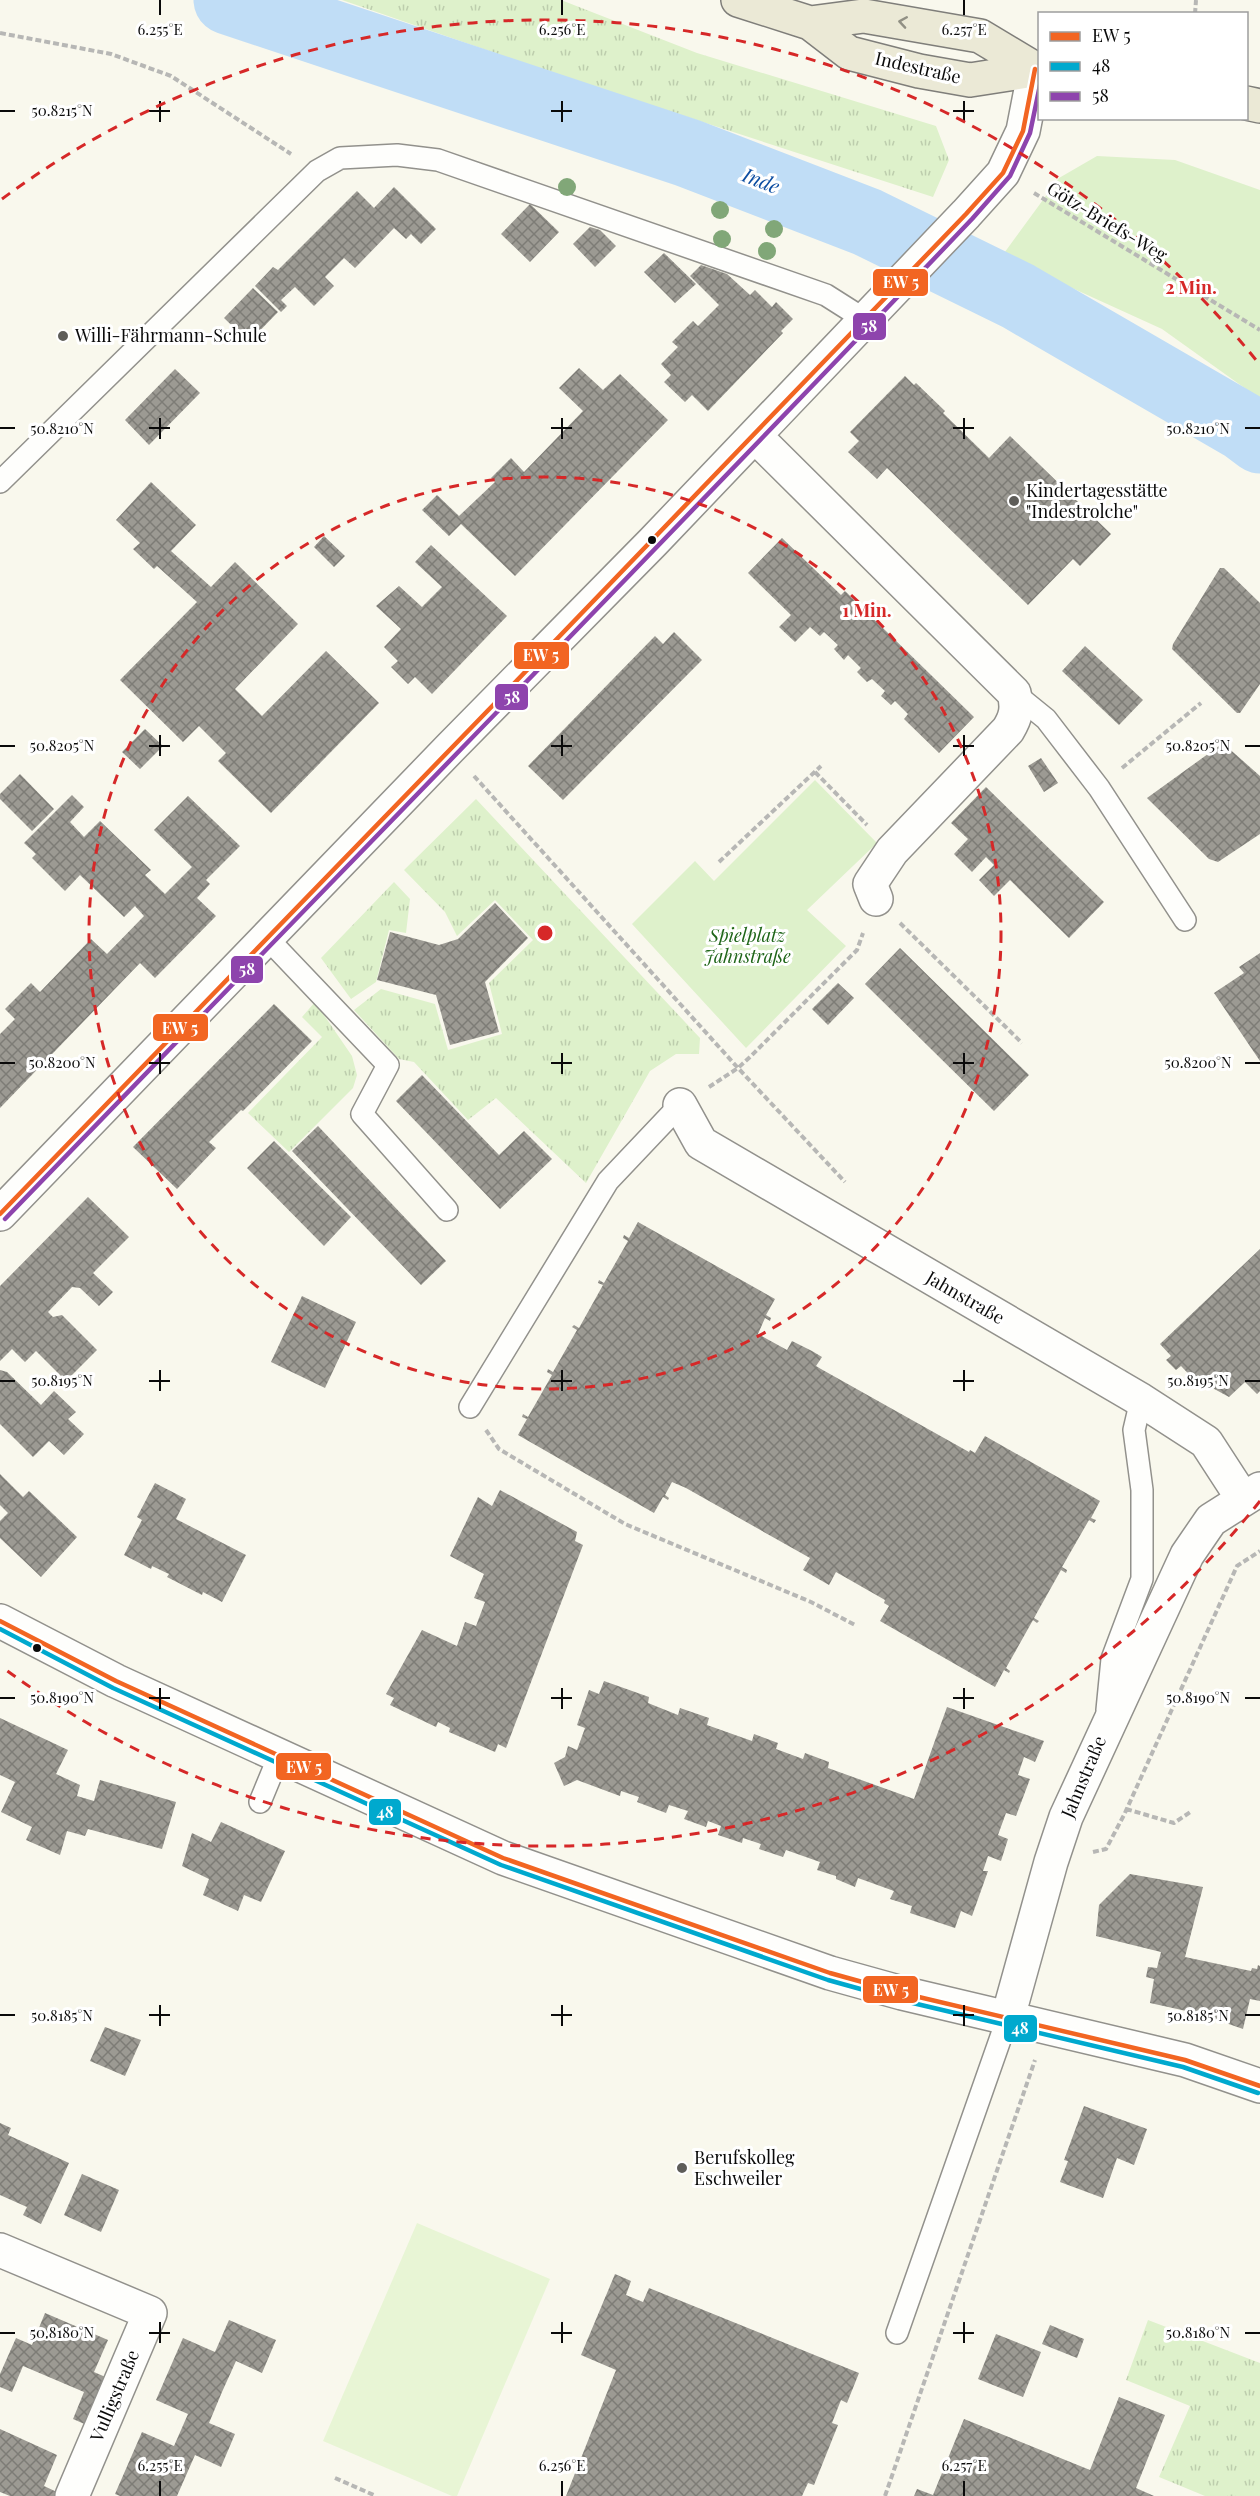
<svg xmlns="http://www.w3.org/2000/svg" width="1260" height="2496" font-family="'Playfair Display',serif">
<defs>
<pattern id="grass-tufts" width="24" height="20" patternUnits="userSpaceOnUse" patternTransform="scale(1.5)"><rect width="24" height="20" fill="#def1cb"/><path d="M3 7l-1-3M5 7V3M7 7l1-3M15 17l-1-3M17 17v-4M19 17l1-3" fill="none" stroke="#bdcdad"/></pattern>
<pattern id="building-cross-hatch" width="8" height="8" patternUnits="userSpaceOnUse" patternTransform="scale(1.5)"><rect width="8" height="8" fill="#9c9a93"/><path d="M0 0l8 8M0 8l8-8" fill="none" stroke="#7d7c76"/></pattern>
</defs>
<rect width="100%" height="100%" fill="#f9f8ed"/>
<!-- grass -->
<path fill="url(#grass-tufts)" d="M342,0H561L697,53L936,126L949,160L933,197L567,78Z
M476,799L700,1038L699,1054H676L650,1071L586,1183L496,1098L468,1120L414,1062L399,1059L354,1010L381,989L435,1004L448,1050L502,1034L489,983L533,940L495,900L457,936L445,912L404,870Z
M394,882L410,899L406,933L389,930L376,982L351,999L321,958Z
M315,1002L352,1056L357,1075L353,1088L289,1152L248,1113L322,1037L302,1017Z
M1148,2320L1260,2363V2496H1205L1159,2477L1190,2406L1126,2380Z"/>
<!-- park -->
<path fill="#def1cb" d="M1097,156L1175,160L1260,190V399L1162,329L1002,256L1059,178Z
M815,780L877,843L807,910L846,946L746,1048L632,924L695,861L714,881Z"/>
<!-- pitch -->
<path fill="#e8f5d5" d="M417,2223L550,2279L457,2496H452L323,2441Z"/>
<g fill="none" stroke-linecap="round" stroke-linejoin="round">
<!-- river -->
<path stroke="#c0ddf6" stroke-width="69" d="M228,0L688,153L867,222L1018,296L1244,427L1260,439"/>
</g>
<!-- building -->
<path fill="url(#building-cross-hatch)" d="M394,187L436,229L421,244L411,234L406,239L394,228L355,268L344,258L325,277L334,286L314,306L295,287L281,300L287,306L281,312L255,286L273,267L278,270L357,191L374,208Z
M530,204L559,232L530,262L501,234Z
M590,227L600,230L616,246L595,267L573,244Z
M664,253L696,284L675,303L644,272Z
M701,265L727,274L750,295L755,290L772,307L776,302L793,319L781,331L783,333L708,411L692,395L685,402L664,382L671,375L661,364L678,347L672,342L693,321L698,326L719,305L690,276Z
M253,288L278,312L249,342L224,318Z
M579,368L603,390L620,374L668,420L515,576L461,524L449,536L422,510L437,495L459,516L495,482L491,478L511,458L524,472L583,411L559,388Z
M175,369L200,393L149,445L125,420Z
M905,376L914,385L916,383L945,411L943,413L989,458L1010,436L1111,534L1080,566L1073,559L1028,605L887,468L877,479L848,452L859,441L850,432Z
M151,482L196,525L171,551L211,587L235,562L298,624L235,689L262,716L326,651L379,703L271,813L218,761L226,753L199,726L183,742L120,680L197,602L157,566L154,569L133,549L140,543L116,520Z
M324,536L345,556L334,567L314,547Z
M782,538L841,595L845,591L974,717L939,753L904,719L908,714L895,701L891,705L881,696L885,691L872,679L867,682L857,672L861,668L848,655L844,660L834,649L838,645L824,632L820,636L810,627L795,642L779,627L791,615L748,573Z
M431,545L507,616L432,694L415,677L408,684L391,667L398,661L384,647L401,629L376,606L399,586L422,607L442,587L415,562Z
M1220,568H1224L1260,603V684L1240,713H1237L1172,649L1173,644Z
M674,632L702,660L563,800L528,766L655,636L663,644Z
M1085,646L1143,700L1119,725L1062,671Z
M145,729L163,746L140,769L122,752Z
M1225,745L1260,776V834L1218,862L1209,859L1147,798L1219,746Z
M1041,758L1058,783L1044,792L1028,766Z
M20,774L54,809L32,831L0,799V794Z
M986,787L1104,902L1069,938L1010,880L994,896L979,880L994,865L986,857L972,872L954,854L968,839L951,823Z
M72,795L84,807L70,822L84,837L100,821L151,870L145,875L165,894L192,867L154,830L188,796L240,846L206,880L210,884L197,898L216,916L155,978L140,963L0,1108V1034L15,1019L5,1009L31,983L40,992L91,939L107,954L144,916L135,906L124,917L80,875L65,891L32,858L36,854L24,843Z
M495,903L528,938L485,982L499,1032L450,1045L436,995L377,980L390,932L439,945L458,939Z
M900,948L1029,1075L994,1111L865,984Z
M1260,953V1061L1214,993L1244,973L1239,967Z
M838,983L854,998L828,1025L812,1009Z
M274,1004L312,1041L243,1111L241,1110L209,1142L216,1148L177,1189L133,1147Z
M422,1075L499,1155L524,1131L552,1159L500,1209L396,1101Z
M318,1126L446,1261L421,1285L292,1151Z
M274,1141L351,1217L324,1246L247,1168Z
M88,1197L129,1237L93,1273L113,1292L99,1306L80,1288L72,1287L48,1312L53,1317L62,1315L97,1350L72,1375L77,1379L71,1386L36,1351L25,1362L12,1349L0,1361V1286Z
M638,1222L775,1299L766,1315L771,1318L770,1321L765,1318L758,1334L787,1350L792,1341L812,1351L822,1357L816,1366L821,1369L969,1452L970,1450L975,1453L985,1436L1100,1501L1091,1518L1096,1520L1094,1523L1089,1520L1062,1567L1067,1570L1066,1573L1061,1570L1034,1618L1039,1621L1037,1623L1033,1620L1006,1668L1010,1671L1009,1673L1004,1670L995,1687L880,1621L889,1606L884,1603L885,1600L836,1572L829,1585L803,1570L810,1558L686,1488L672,1482L665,1495L669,1498L668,1500L663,1497L654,1513L518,1435L527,1419L522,1417L523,1414L528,1417L552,1375L547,1372L548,1369L553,1372L577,1330L572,1327L574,1325L579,1328L603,1285L598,1283L599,1280L604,1283L628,1241L623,1238L624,1235L629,1238Z
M1260,1249V1391L1257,1394L1245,1382L1229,1397L1207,1385L1203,1389L1181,1366L1176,1370L1166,1360L1171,1356L1160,1344Z
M302,1296L356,1322L325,1388L271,1362Z
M0,1370L7,1372L41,1405L54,1391L76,1412L68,1419L84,1434L64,1455L49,1441L33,1457L0,1424Z
M0,1474L23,1497L29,1491L77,1537L41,1577L0,1538V1521L8,1513L0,1505Z
M155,1483L186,1499L176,1519L246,1555L222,1602L203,1592L202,1595L167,1577L169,1574L152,1566L151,1569L124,1555L142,1520L137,1517Z
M500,1490L577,1532L575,1541L583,1545L506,1748L498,1744L495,1752L449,1732L450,1728L438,1722L436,1727L390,1705L394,1698L386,1694L422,1630L457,1646L465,1622L476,1626L485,1602L474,1598L484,1574L450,1556L478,1497L492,1506Z
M604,1681L649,1697L648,1703L678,1715L680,1708L709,1718L707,1725L752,1741L754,1734L778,1743L776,1749L803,1759L805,1753L829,1762L828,1768L914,1799L947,1707L1044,1741L1035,1762L1024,1757L1018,1775L1030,1779L1016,1816L1006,1813L998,1835L1008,1839L1001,1861L988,1856L983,1871H988L972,1916L961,1911L955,1928L910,1913L912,1906L890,1899L894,1891L858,1878L855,1887L836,1879V1876L817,1870L820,1862L786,1850L783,1857L759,1849L761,1844L743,1838L742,1843L718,1835L721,1826L708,1821L706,1827L684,1819L688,1811L669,1805L666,1813L637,1802L639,1797L621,1791L620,1796L577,1780L564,1786L554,1763L565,1757L568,1746L577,1750L585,1728L577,1725L589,1690L599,1694Z
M0,1718L68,1750L56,1774L80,1785L77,1796L94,1801L100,1780L176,1802L162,1849L88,1829L85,1836L67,1831L60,1855L26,1840L32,1827L1,1812L15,1782L0,1775Z
M221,1822L285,1851L261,1902L244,1895L238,1911L203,1895L209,1879L182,1866L192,1833L211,1842Z
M1130,1874L1203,1887L1185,1957L1251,1971L1252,1968L1257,1969L1258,1965L1260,1966V2001L1250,1999L1243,2029L1200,2014L1150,2003L1154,1979L1146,1977L1148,1967L1157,1968L1161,1952L1096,1936L1099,1905Z
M105,2027L141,2040L125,2076L90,2061Z
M1084,2106L1147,2129L1134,2165L1117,2158L1103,2198L1060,2182L1068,2161L1064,2160Z
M0,2123L11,2128L8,2135L69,2163L41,2224L23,2215L27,2207L0,2195Z
M82,2174L119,2190L101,2232L64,2215Z
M615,2274L631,2281L626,2295L643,2302L649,2288L859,2373L847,2403L841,2400L832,2423L838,2425L814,2485L808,2483L802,2496H566L616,2370L581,2355Z
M45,2313L108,2340L94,2372L110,2379L89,2426L73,2419L84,2392L23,2366L12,2392L0,2387V2374L16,2338L32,2345Z
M229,2320L276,2340L262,2373L236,2361L222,2392L209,2423L235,2434L221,2467L195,2455L177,2496H120L115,2494L142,2432L174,2446L188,2414L156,2400L183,2338L215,2352Z
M1050,2325L1084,2339L1077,2358L1042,2344Z
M996,2334L1041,2352L1023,2397L978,2379Z
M1119,2397L1165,2415L1136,2488L1154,2496H914L917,2489L933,2495L964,2419L1090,2470Z
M0,2429L57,2455L44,2486L59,2493L58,2496H10L0,2492Z"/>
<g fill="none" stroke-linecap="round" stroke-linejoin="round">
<defs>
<path id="lane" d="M0,482L317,171L340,158L397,155L438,160L826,295L867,321
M1014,693L1046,719L1099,788L1185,920
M267,938L388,1065L362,1114L447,1210
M470,1407L608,1181L680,1105
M1107,1710L1112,1659L1142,1579V1490L1134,1430L1141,1400
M260,1802L279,1756
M897,2333L1008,2017"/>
<path id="street" d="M755,436L1014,693C1018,708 1016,717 1008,730L892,851L870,884L876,899
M680,1105L701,1143L1141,1400L1206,1442L1243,1499
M0,1214L450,748L653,542L966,214L1003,173L1023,131L1035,69
M0,1621L116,1681L503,1858L830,1973L902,1993L1185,2060L1260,2086
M1008,2017L1051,1862L1066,1817L1187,1555L1211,1520L1260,1489
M0,2250L150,2313L72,2496"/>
<path id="primary" d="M738,0L810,23L849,53L919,71L970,80L1040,69
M810,23L864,16L980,36L1035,69
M1246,103L1260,106"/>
</defs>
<!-- lane casing -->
<use href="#lane" stroke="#92918c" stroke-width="24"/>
<!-- street casing -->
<use href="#street" stroke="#92918c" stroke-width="36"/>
<!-- primary casing -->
<use href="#primary" stroke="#7f7e7a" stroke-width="36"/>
<!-- path -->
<path stroke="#b7b7b5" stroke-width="4" stroke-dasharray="6 3" stroke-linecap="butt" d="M1195,14L1196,0
M0,33L111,54L171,76L291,154
M1034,193L1260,330
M1122,768L1201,703
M815,772L867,825
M474,776L738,1068L845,1182
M719,862L821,766
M900,923L1022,1043
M709,1087L738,1068L750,1057L857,950L863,933
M486,1430L499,1449L625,1524L811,1602L855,1625
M1126,1809L1174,1823L1192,1811
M1093,1852L1106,1849L1124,1815L1237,1566L1260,1551
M335,2478L376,2496
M885,2496L1035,2060"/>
<!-- lane -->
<use href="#lane" stroke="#fefefc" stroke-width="21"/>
<!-- street -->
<use href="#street" stroke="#fefefc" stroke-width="33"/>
<!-- primary -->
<use href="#primary" stroke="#ebe9d6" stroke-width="33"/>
<defs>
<path id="bus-1" d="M0,1214C322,881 646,549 966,214L1003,173L1023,131L1035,69
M0,1621L116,1681L503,1858L830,1973L902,1993L1185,2060L1260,2086"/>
<path id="bus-2" d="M0,1629L113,1688L501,1865L828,1980L900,2000L1183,2067L1258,2093"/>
<path id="bus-3" d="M5,1219C327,886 652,555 972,219L1010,176L1030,133L1040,85"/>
</defs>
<!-- bus-1 casing -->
<use href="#bus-1" stroke="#fff" stroke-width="9"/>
<!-- bus-2 casing -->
<use href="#bus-2" stroke="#fff" stroke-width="9"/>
<!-- bus-3 casing -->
<use href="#bus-3" stroke="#fff" stroke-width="9"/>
<!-- bus-1 -->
<use href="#bus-1" stroke="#f26522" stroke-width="4.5"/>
<!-- bus-2 -->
<use href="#bus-2" stroke="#00a9ce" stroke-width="4.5"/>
<!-- bus-3 -->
<use href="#bus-3" stroke="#8e44ad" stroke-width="4.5"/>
</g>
<!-- trees -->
<g fill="#81a778">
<circle cx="567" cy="187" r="9"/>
<circle cx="720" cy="210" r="9"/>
<circle cx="774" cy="229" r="9"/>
<circle cx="722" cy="239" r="9"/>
<circle cx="767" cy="251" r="9"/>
</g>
<!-- one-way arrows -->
<defs><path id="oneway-chevron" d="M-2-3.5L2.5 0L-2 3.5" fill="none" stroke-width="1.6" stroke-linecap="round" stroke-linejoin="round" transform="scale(1.5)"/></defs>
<use stroke="#919084" href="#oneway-chevron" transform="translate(903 22) rotate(-171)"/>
<!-- ticks -->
<path fill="none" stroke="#0a0a0a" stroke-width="2" d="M160,0V15M562,0V15M964,0V15M160,101V122M562,101V122M964,101V122M0,111H15M149,111H170M551,111H572M953,111H974M160,418V439M562,418V439M964,418V439M0,428H15M149,428H170M551,428H572M953,428H974M1245,428H1260M160,735V756M562,735V756M964,735V756M0,746H15M149,746H170M551,746H572M953,746H974M1245,746H1260M160,1053V1074M562,1053V1074M964,1053V1074M0,1063H15M149,1063H170M551,1063H572M953,1063H974M1245,1063H1260M160,1370V1391M562,1370V1391M964,1370V1391M0,1381H15M149,1381H170M551,1381H572M953,1381H974M1245,1381H1260M160,1688V1709M562,1688V1709M964,1688V1709M0,1698H15M149,1698H170M551,1698H572M953,1698H974M1245,1698H1260M160,2005V2026M562,2005V2026M964,2005V2026M0,2015H15M149,2015H170M551,2015H572M953,2015H974M1245,2015H1260M160,2322V2343M562,2322V2343M964,2322V2343M0,2333H15M149,2333H170M551,2333H572M953,2333H974M1245,2333H1260M160,2481V2496M562,2481V2496M964,2481V2496"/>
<!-- distance rings -->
<g fill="none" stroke="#d62828" stroke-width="3" stroke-dasharray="10 8">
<circle cx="545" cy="933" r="456"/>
<path d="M1260 1501A913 913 0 0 1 2 1667M2 199A913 913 0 0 1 1260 365"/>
</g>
<!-- markers -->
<g fill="#5e5d59" stroke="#fff" stroke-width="2">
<circle cx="63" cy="336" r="6"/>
<circle cx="1014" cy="501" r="6"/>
<circle cx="682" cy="2168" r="6"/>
</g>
<g fill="#0a0a0a" stroke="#fff" stroke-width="2">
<circle cx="652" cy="540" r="5"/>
<circle cx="37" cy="1648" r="5"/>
</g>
<g text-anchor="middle" stroke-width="6" stroke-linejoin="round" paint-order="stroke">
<!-- street labels -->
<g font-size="18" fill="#0a0a0a" stroke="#fff">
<text transform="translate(918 68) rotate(13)" y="6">Indestraße</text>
<text transform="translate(1107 222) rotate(31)" y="6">Götz-Briefs-Weg</text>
<text transform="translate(965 1298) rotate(30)" y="6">Jahnstraße</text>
<text transform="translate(1084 1777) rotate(-67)" y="6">Jahnstraße</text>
<text transform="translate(115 2396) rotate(-67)" y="6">Vulligstraße</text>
</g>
<!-- poi labels -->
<g font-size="18" fill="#0a0a0a" stroke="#fff" text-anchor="start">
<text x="75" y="342">Willi-Fährmann-Schule</text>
<text x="1026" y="497">Kindertagesstätte<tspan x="1026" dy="21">"Indestrolche"</tspan></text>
<text x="694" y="2164">Berufskolleg<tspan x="694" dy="21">Eschweiler</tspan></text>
</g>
<!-- park labels -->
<g font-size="18" font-style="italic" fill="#1e6518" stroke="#fff">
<text x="747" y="942">Spielplatz<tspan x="747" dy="21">Jahnstraße</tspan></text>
</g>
<!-- water labels -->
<g font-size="20" font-style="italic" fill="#0d4ea2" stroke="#fff">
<text transform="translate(761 181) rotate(21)" y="7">Inde</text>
</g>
</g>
<g font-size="15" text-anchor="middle" fill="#0a0a0a" stroke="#fff" stroke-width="6" stroke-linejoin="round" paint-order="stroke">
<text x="160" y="35">6.255°E</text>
<text x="562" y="35">6.256°E</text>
<text x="964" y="35">6.257°E</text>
<text x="62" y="116">50.8215°N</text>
<text x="62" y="434">50.8210°N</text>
<text x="1198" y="434">50.8210°N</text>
<text x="62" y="751">50.8205°N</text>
<text x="1198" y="751">50.8205°N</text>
<text x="62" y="1068">50.8200°N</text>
<text x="1198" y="1068">50.8200°N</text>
<text x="62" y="1386">50.8195°N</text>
<text x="1198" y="1386">50.8195°N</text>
<text x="62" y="1703">50.8190°N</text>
<text x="1198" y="1703">50.8190°N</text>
<text x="62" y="2021">50.8185°N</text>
<text x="1198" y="2021">50.8185°N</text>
<text x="62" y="2338">50.8180°N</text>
<text x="1198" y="2338">50.8180°N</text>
<text x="160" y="2471">6.255°E</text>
<text x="562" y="2471">6.256°E</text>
<text x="964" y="2471">6.257°E</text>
</g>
<circle cx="545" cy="933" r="9" fill="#d62828" stroke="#fff" stroke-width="3"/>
<g font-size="18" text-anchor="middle" font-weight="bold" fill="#d62828" stroke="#fff" stroke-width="6" stroke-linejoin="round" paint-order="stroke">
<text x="1191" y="294">2 Min.</text>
<text x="867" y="617">1 Min.</text>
</g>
<g stroke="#fff" stroke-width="2">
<rect x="872" y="268" width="57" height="29" rx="6" fill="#f26522"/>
<rect x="852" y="312" width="35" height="29" rx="6" fill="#8e44ad"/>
<rect x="513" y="641" width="57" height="29" rx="6" fill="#f26522"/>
<rect x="494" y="683" width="35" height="28" rx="6" fill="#8e44ad"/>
<rect x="230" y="955" width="34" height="29" rx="6" fill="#8e44ad"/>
<rect x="152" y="1013" width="57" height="29" rx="6" fill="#f26522"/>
<rect x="275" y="1752" width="57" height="29" rx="6" fill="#f26522"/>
<rect x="368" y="1798" width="34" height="28" rx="6" fill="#00a9ce"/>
<rect x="862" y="1975" width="57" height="29" rx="6" fill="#f26522"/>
<rect x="1003" y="2014" width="35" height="29" rx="6" fill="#00a9ce"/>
</g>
<g font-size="16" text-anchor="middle" font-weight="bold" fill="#fff">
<text x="901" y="288">EW 5</text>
<text x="869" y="332">58</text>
<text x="541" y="661">EW 5</text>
<text x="512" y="703">58</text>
<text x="247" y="975">58</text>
<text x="180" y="1034">EW 5</text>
<text x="304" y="1773">EW 5</text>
<text x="385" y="1818">48</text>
<text x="891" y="1996">EW 5</text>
<text x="1020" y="2034">48</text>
</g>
<!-- legend -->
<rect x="1038" y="12" width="210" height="108" fill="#ffffff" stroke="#9d9d9d" stroke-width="1.5"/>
<rect x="1050" y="32" width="30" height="9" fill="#f26522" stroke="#9d9d9d" stroke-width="1.5"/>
<text x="1092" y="42" font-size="18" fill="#0a0a0a">EW 5</text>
<rect x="1050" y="62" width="30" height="9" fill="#00a9ce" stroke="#9d9d9d" stroke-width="1.5"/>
<text x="1092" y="72" font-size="18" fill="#0a0a0a">48</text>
<rect x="1050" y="92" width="30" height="9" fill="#8e44ad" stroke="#9d9d9d" stroke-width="1.5"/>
<text x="1092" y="102" font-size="18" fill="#0a0a0a">58</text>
</svg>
